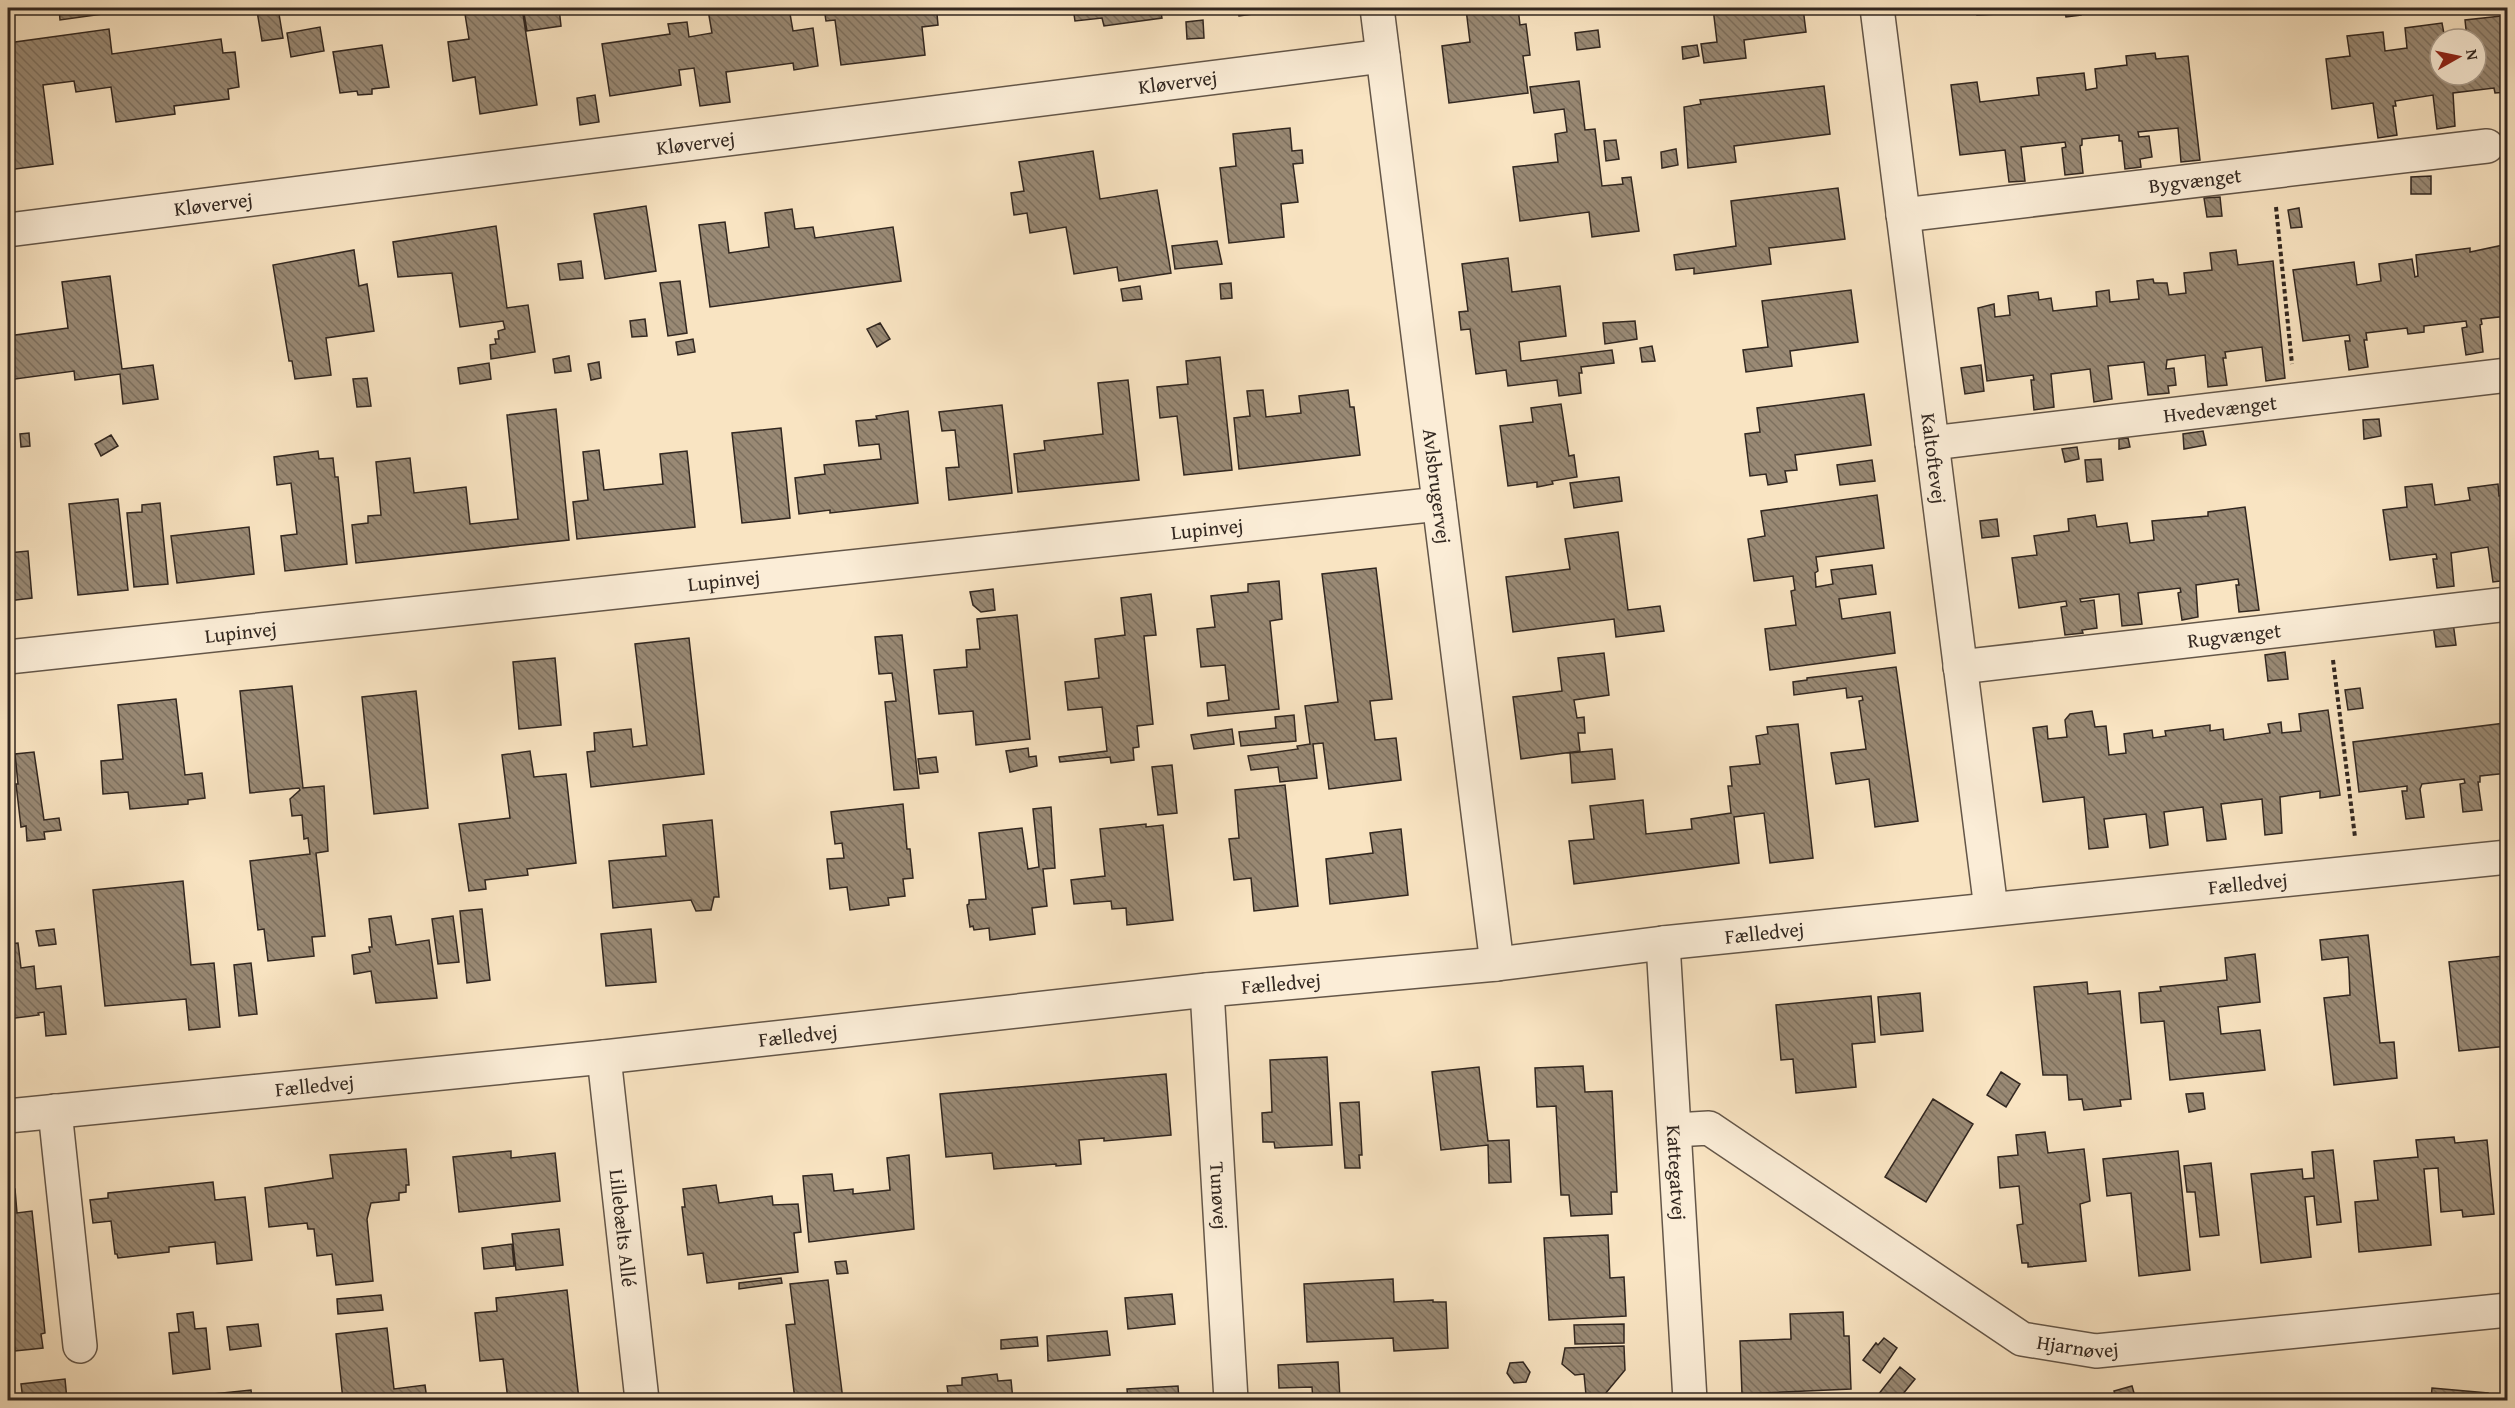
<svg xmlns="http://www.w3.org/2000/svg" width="2515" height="1408" font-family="'Gentium Book Plus',serif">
<defs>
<pattern id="building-back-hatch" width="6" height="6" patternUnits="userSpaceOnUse" patternTransform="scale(1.5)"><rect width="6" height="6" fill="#998974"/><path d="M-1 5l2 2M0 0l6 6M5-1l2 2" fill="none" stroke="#7d705f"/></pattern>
</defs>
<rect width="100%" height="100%" fill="#f9e4c2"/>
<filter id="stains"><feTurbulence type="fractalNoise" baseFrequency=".00333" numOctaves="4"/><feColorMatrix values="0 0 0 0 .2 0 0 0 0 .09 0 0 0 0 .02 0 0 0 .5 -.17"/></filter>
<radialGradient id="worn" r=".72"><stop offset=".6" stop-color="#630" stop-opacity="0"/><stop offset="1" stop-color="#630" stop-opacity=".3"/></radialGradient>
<!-- building -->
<path fill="url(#building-back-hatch)" stroke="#322720" stroke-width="1.5" d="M59,8H131V10L60,20Z
M278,8L283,38L262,41L257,11Z
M464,8H522L537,105L480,114L475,77L453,81L448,42L469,39Z
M523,8H559L561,26L527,31Z
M725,8H789L793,31L813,28L818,66L794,70L793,63L726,72L730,102L700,106L694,68L679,70L681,85L610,96L602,44L670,34L668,24L687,22L689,37L712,33L708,10Z
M824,8H945L946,13L937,14L938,25L922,27L925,55L841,65L835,20L826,21Z
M1073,8H1160L1162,18L1104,26L1102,18L1075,21Z
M1237,8H1296L1239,16Z
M1480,8H1518L1520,25L1526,24L1530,55L1523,56L1528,93L1449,103L1442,46L1470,42L1466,9Z
M1713,8H1803L1806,32L1744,40L1746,58L1704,63L1701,44L1717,42Z
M1977,8H1998V14L1977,15Z
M2064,8H2080L2081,15L2066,17Z
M2501,16L2504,40L2508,39V92L2495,93L2494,88L2453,93L2455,126L2437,129L2433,95L2395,101L2396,106H2393L2397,135L2378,138L2373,103L2332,109L2326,59L2350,56L2347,36L2383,32L2385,51L2407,48L2405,28L2442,23L2445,39H2440V75H2476V39H2467L2465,20Z
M1203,20L1204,38L1187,39L1186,22Z
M320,27L324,51L291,57L287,33Z
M109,29L112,54L221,39L223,53L235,52L239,87L228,89L229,99L174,106L175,114L116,122L111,87L76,92L74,81L43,85L53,164L8,170V43Z
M1598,30L1600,47L1577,50L1575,33Z
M382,45L389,87L372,89V94L358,95L357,91L340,93L333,52Z
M1697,45L1699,56L1683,59L1682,47Z
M2155,53L2156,59L2188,56L2200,160L2181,162L2178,128L2138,132L2139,137L2149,136L2152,157L2140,159L2141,167L2125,169L2122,141H2119V135L2082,139V145L2080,146L2083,173L2065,175L2062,148L2066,147L2065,142L2021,147L2025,181L2009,182L2005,150L1960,155L1951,85L1977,82L1980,102L2039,95L2037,78L2084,73L2086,90L2097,88L2095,69L2127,65L2126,56Z
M1579,81L1585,130L1595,129L1602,186L1623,184L1622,178L1631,177L1639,231L1592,237L1589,212L1520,221L1513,167L1558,162L1555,134L1567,132L1564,109L1534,113L1530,87Z
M1824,86L1830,134L1734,146L1736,162L1688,168L1684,107L1701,104L1700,100Z
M595,95L599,122L580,125L577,98Z
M1290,128L1292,151L1302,150L1303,163L1293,164L1298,202L1281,204L1284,237L1229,243L1220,168L1236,166L1233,134Z
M1616,140L1619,159L1606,161L1604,141Z
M1676,149L1678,165L1662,168L1661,152Z
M1093,151L1100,199L1157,190L1171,273L1119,281L1117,267L1074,274L1066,227L1030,233L1027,213L1014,215L1011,193L1024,191L1019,162Z
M2431,176V194H2411V177Z
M1838,188L1845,239L1769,248L1771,264L1694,274V268L1676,270L1674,255L1736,246L1731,201Z
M2220,197L2222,216L2207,217L2204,198Z
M646,206L656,271L605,279L594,214Z
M2299,208L2302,227L2291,228L2288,210Z
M792,209L795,229L813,227L815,238L893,227L901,281L710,307L699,225L725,222L729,253L769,247L765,213Z
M496,226L507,308L528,305L535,352L491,359L490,345L496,344L495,339H499L498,331L505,329L503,321L460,327L452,273L398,277L393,242Z
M1217,241L1222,264L1175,269L1172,246Z
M2508,244V316L2481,319L2482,324L2480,325L2483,352L2466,355L2462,328L2467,327L2466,321L2424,326V332L2408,334L2407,328L2366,333L2367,340H2364L2368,367L2349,370L2345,341H2350L2349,335L2303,341L2293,270L2354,262L2357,285L2381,281L2379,264L2412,259L2415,277L2418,276L2416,255L2470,248V252Z
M354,250L359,286L367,284L374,331L326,338L331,375L295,379L292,361H289L273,265Z
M2236,250L2238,265L2273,261L2285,378L2266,381L2262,347L2225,352L2226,358H2223L2227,385L2208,387L2205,355L2167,360L2166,369L2174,368L2176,385L2168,386L2169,393L2148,395L2144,362L2108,366L2112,399L2094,402L2090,369L2051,374L2054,407L2034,410L2031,380H2034L2033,375L1987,381L1978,308L1994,304L1995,317L2010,315L2008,296L2038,292L2039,300L2051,298L2053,311L2097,306L2096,292L2109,290L2110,302L2139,299L2137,281L2153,279L2154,283H2167L2169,295L2186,293L2184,273L2212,270L2210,253Z
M1508,258L1512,292L1560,286L1566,336L1519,342L1521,361L1612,350L1614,363L1581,367L1582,373H1579L1581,393L1559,396L1557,380L1508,386L1506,370L1476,374L1470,329L1461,330L1459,312L1468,311L1462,264Z
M581,261L583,278L560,280L558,264Z
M110,276L122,369L153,365L158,399L123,404L120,374L75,380L74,371L8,380V336L68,328L62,282Z
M680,281L687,333L668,336L660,283Z
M1231,283L1232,298L1221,299L1220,284Z
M1140,286L1142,299L1123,301L1121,289Z
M1851,290L1858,342L1790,351L1792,366L1746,372L1743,350L1768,347L1762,301Z
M645,319L647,336L632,337L630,321Z
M1635,321L1637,339L1605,344L1603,323Z
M880,323L890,339L877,347L867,329Z
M693,339L695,352L678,355L676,342Z
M1652,346L1655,361L1642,362L1640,348Z
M569,356L571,371L555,373L553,359Z
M1220,357L1232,470L1184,475L1177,416L1160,418L1157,387L1188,384L1186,361Z
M599,362L601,378L591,380L588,364Z
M489,363L491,379L460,384L458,368Z
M1981,365L1984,391L1965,394L1961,368Z
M367,378L371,406L357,407L353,379Z
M1128,380L1139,480L1018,492L1014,454L1045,450L1044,441L1103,434L1098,383Z
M1263,390L1266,417L1301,413L1299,396L1348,390L1350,407H1354L1360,455L1239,469L1234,418L1250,416L1247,391Z
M1864,394L1871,445L1795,455L1797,470L1785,471L1787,482L1768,485L1766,474L1750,476L1745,434L1760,432L1757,408Z
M1561,404L1569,456L1574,455L1577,477L1552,481L1553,484L1537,487V482L1508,486L1500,426L1533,422L1531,408Z
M1002,405L1012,493L949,500L946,468L959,467L955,430L942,431L939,412Z
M556,409L569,540L356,563L352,525L368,523V516L381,515L376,462L410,458L414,493L466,487L470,524L518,519L507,415Z
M908,411L918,503L830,513V510L799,514L795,478L825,474L824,465L881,459L879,444L859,446L856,421L877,419L876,416Z
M2379,419L2381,436L2364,439L2363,420Z
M781,428L790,518L742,523L732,433Z
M2203,431L2206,445L2184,449L2183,434Z
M29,433L30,446L21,447L20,434Z
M111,435L118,446L101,456L95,444Z
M2128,438L2130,447L2119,449V439Z
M2077,447L2079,459L2065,462L2062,449Z
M599,450L604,490L663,484L660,454L687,451L695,527L577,539L573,502L588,500L583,452Z
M318,451L319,459L333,458L335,477H338L347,564L285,571L281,536L297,534L291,483L277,485L274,457Z
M2101,459L2103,480L2087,482L2085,460Z
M1872,460L1875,481L1840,485L1837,465Z
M1619,477L1622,501L1574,508L1570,483Z
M2432,484L2435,505L2470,500L2468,488L2498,484L2499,496L2508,495V580L2493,582L2488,547L2451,553L2454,586L2437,588L2433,559H2437L2436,554L2390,560L2383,510L2407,507L2405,487Z
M1877,495L1884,548L1816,557L1818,571L1815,573L1816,587L1833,584L1831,570L1872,565L1876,594L1839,599L1842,619L1890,612L1895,653L1770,670L1765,629L1796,625L1791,591L1795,590L1793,576L1754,581L1748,539L1765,536L1761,511Z
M118,499L128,590L78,595L69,504Z
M160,503L168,584L134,587L127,513L142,512V505Z
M2245,507L2259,610L2239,612L2236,585H2239L2238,579L2196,585L2198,617L2182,620L2178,593L2181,592L2180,588L2138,593L2142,624L2122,626L2119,594L2080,599L2081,602L2094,600L2097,628L2082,630L2083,633L2065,635L2061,607L2067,606L2066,601L2019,608L2012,558L2037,555L2034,536L2069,531L2068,519L2095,515L2097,527L2127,523L2130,543L2154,540L2152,521L2208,516V512Z
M1997,519L1999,536L1982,538L1980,521Z
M249,527L254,574L177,583L171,536Z
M1618,532L1628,610L1660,606L1664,631L1616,637L1614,619L1513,632L1506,577L1570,569L1565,539Z
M28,551L32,598L8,601V553Z
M1376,568L1392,699L1370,701L1375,740L1396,738L1401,780L1329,789L1323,743L1313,744L1317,778L1280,782L1278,767L1251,770L1248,756L1298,749L1297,746L1310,744L1305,706L1338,702L1322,574Z
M1279,581L1282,619L1270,621L1279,709L1208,716L1207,703L1229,700L1225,665L1201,667L1197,629L1215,627L1211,596L1248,592V584Z
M993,589L995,610L981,612L973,605L970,592Z
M1151,594L1156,635L1144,636L1153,724L1137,726L1139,747L1133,748L1134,760L1111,763L1110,757L1060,762L1059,757L1107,751L1102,707L1068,710L1065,682L1099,678L1095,639L1125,635L1121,598Z
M1017,615L1030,739L976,745L973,711L939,714L934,670L967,667L966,650L980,649L977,619Z
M2453,622L2456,645L2436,647L2433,625Z
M902,635L919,788L894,790L885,702L896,701L892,673L879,674L875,637Z
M689,638L704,774L591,787L587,752L595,751L594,733L631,729L633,747L647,745L635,644Z
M2285,652L2288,679L2268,681L2265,655Z
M1604,653L1609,695L1574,700L1577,718L1584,717L1585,733H1578L1580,751L1521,759L1513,697L1562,691L1558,658Z
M555,658L561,725L519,729L513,662Z
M1896,667L1918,821L1875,827L1869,779L1836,784L1831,753L1866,749L1859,701L1863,700L1862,696L1847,698L1846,688L1794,695L1793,682L1807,680V678Z
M292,686L303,788L324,786L328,851L316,853L325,936L312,937L314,956L268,961L264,929L258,930L250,861L310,854L308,838L304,839L302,815L292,816L290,799L300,790L299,788L250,793L240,691Z
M2360,688L2363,708L2348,710L2345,690Z
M416,691L428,808L374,814L362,697Z
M176,699L185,775L202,773L205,798L188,800V804L130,809L128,792L103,794L101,761L123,759L118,705Z
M2503,704H2508V773L2480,776V782H2478L2482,810L2463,812L2460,784L2465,783L2464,779L2422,784L2420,789L2424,817L2406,819L2402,791H2407V786L2359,792L2353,742L2505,723Z
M2328,710L2340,795L2320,798V791L2280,797L2282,833L2265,835L2262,799L2221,804L2226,839L2207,841L2203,807L2164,812L2168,845L2150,848L2146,814L2104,819L2108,847L2089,849L2084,797L2043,802L2033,728L2047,726L2048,739L2067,737L2065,720L2070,714L2092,711L2095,727L2106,726L2109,755L2126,753L2124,734L2152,730L2153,738L2166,736L2165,731L2210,725V731L2223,729L2224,740L2270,733L2268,724L2281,722L2282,733L2301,731L2299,714Z
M1294,715L1296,741L1241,746L1239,732L1276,728L1275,717Z
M1798,724L1813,858L1770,863L1764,813L1734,817L1739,863L1574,884L1569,841L1594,839L1590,806L1643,800L1646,834L1692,829L1691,819L1731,813L1728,786H1732L1730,767L1760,764L1756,736L1768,734L1767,727Z
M1232,729L1234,744L1194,749L1191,735Z
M1028,748L1029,757L1036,756L1037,766L1010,772L1006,751Z
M1612,749L1615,779L1572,783L1570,753Z
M530,751L534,777L566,774L576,863L527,869L528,875L485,880L486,889L469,891L459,824L510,818L502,755Z
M34,752L44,820L59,818L61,830L44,832L45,839L27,841L26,826L21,827L16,784H18L15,754Z
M936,757L938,772L920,774L918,759Z
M1172,765L1177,813L1158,815L1152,767Z
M1285,785L1298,906L1254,911L1251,878L1234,880L1229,839L1239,838L1235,790Z
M903,804L907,849H910L913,878L903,879L905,896L888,898L889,905L850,910L847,887L830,889L827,859L844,858L842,843L835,844L831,812Z
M1051,807L1055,868L1043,869L1047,906L1032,908L1035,934L990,940L989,928L974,930L973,926L970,927L967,905L969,904V900L986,899L979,833L1022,828L1028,869L1039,867L1033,809Z
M712,820L719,897H714L711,910L696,911L691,900L613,908L609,861L666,856L663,825Z
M1146,824V827L1163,825L1173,920L1127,925L1126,908L1112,909L1111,901L1074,904L1071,880L1105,876L1100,829Z
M1401,829L1408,895L1330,904L1326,859L1373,853L1370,833Z
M183,881L191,965L214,963L220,1027L189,1030L186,999L105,1006L93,890Z
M482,909L490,980L467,983L460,911Z
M391,916L396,945L429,940L437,998L376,1003L371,971L354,974L352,955L370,952L369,947H372L369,919Z
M453,916L459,962L438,964L432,919Z
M54,929L56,944L39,946L36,931Z
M651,929L656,982L606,986L601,934Z
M2368,935L2380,1043L2394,1042L2397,1078L2334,1085L2324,998L2350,995L2349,970L2348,957L2322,960L2320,940Z
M18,943L21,968L34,966L36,989L61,986L66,1034L46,1036L44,1012L38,1013L39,1015L8,1019V944Z
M2255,954L2260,1002L2218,1007L2221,1034L2260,1030L2265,1070L2170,1080L2164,1021L2141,1023L2139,993L2161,991L2160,987L2227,980L2225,958Z
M2503,956L2508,999V1046L2459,1051L2449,962Z
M251,963L257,1014L239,1016L234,965Z
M2087,982L2088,994L2120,991L2131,1099L2120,1100L2121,1106L2084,1110L2082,1099L2069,1100L2067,1075H2043L2034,987Z
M1920,993L1923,1031L1881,1035L1878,997Z
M1871,996L1875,1042L1852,1044L1856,1087L1796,1093L1793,1059L1781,1060L1776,1005Z
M1327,1057L1332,1145L1275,1148L1274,1142H1263L1262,1113L1272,1112L1270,1060Z
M1583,1066L1585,1092L1612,1091L1617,1192H1611L1612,1214L1571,1216L1569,1195H1561L1556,1106L1537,1107L1535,1068Z
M1479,1067L1488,1141L1509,1140L1511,1182L1489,1183L1488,1145L1441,1150L1432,1072Z
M2001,1072L2020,1084L2006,1107L1987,1095Z
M1166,1074L1171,1135L1104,1141V1138L1079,1140L1081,1164L1056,1166V1164L994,1169L992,1153L946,1157L940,1094Z
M2203,1093L2205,1109L2189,1112L2186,1094Z
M1933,1099L1973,1124L1926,1202L1885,1177Z
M1359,1102L1362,1155H1359L1360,1168H1345L1340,1103Z
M2045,1132L2048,1153L2084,1149L2090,1201L2080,1204L2086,1261L2028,1267V1263H2022L2017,1225L2023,1224L2019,1186L2000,1188L1998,1157L2018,1155L2016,1135Z
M2454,1137L2455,1143L2487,1140L2494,1214L2463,1217L2462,1210L2441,1212L2438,1168L2424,1169L2431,1245L2359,1252L2355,1202L2378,1200L2374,1161L2418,1157L2416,1140Z
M406,1149L409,1185H406V1192L399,1193V1200L371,1203L367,1219L373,1281L336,1285L332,1254L317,1256L314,1229H308L307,1223L269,1227L265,1188L333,1178L330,1155Z
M2333,1150L2341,1222L2317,1225L2314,1196L2305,1197L2311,1257L2261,1263L2251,1174L2302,1169L2303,1179L2314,1178L2312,1152Z
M511,1151V1158L555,1153L560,1201L459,1212L453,1157Z
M2178,1151L2190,1270L2139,1276L2131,1193L2107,1196L2103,1159Z
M909,1155L914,1229L809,1242L803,1176L832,1174L834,1191L853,1189V1194L890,1190L887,1158Z
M2211,1163L2219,1235L2200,1237L2195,1192H2187L2184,1166Z
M213,1182L215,1200L245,1197L252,1260L217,1264L215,1242L169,1247V1252L118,1258L117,1254H115L111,1221L93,1223L90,1200L108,1198V1193Z
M716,1185L719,1203L772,1196L773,1205L798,1204L801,1232L794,1233L798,1272L707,1283L703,1253L688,1255L682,1207H685L683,1189Z
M15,1189L17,1213L32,1211L45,1333L41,1334L43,1348L15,1351L13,1337H8V1190Z
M559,1229L563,1265L516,1270L512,1234Z
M1608,1235L1610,1278L1624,1277L1626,1316L1549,1320L1544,1238Z
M512,1244L514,1266L484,1269L482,1248Z
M846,1261L848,1273L837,1274L835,1262Z
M781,1278L782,1283L739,1289V1283Z
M1393,1279L1394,1302L1433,1300V1302H1446L1448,1348L1394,1351L1393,1338L1307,1342L1304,1284Z
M828,1280L843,1400H795L786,1325L795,1324L790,1284Z
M567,1290L579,1400H508L503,1359L480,1361L475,1313L497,1311L496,1298Z
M1172,1294L1175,1324L1128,1329L1125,1298Z
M381,1295L383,1310L338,1314L337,1299Z
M193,1312L195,1329L206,1328L210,1369L173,1374L169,1333L179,1332L177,1314Z
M1843,1312L1844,1336H1849L1851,1389L1742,1394L1740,1341L1791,1339L1790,1314Z
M258,1324L261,1346L230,1350L227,1327Z
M1624,1324V1343L1575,1344L1574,1325Z
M387,1328L394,1389L425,1385L427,1400H343L336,1334Z
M1107,1331L1110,1355L1048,1361L1047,1336Z
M1037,1337L1038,1346L1001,1349V1340Z
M1884,1338L1897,1348L1880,1373L1863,1360L1876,1343L1878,1345Z
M1624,1346L1625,1370L1605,1394L1586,1395L1584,1374L1575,1375L1562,1364L1565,1348Z
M1338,1362L1340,1399L1313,1400L1312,1387L1279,1388L1278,1365Z
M1523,1362L1530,1372L1526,1382L1514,1383L1507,1373L1510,1363Z
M1900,1367L1915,1379L1898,1400H1874Z
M997,1374L998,1381L1011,1380L1013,1400H949L947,1386L962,1385V1378Z
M65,1379L67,1400H23L21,1384Z
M1178,1386L1179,1400H1128L1127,1389Z
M2132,1386L2136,1400H2117L2114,1391Z
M2432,1388L2488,1393V1400H2431Z
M251,1390L252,1400H154Z"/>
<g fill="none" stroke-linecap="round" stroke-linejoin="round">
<defs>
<g id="minor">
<path id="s1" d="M1377,8L1497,964"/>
<path id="s2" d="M1877,8L1991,909"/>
<path id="s3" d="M1903,215L2487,146"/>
<path id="s4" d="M8,230L1383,56"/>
<path id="s5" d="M1932,443L2508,375"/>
<path id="s6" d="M8,657L1439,504"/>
<path id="s7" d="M1960,667L2508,604"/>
<path id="s8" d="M1663,943L1690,1400"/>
<path id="s9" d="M1207,990L1231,1400"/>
<path id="s10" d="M604,1057L642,1400"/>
<path d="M55,1111L80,1346"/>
<path id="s11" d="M8,1116L604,1057L1207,990L1497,964L1663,943L2508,857"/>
<path id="s12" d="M1675,1130L1709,1128L2022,1339L2096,1351L2508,1310"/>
</g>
</defs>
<!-- minor casing -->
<use href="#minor" stroke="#645648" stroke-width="36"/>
<!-- path -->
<path stroke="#322720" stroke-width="4" stroke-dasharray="4.5 3" stroke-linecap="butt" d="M2276,207L2292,364
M2333,660L2355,837"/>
<!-- minor -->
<use href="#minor" stroke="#fbedd7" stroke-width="33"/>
</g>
<g text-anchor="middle" stroke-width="6" stroke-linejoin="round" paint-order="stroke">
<!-- street labels -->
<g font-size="20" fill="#322720" stroke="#fbedd7">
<text dy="7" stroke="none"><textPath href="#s4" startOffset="1179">Kløvervej</textPath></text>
<text dy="7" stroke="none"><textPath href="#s4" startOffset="693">Kløvervej</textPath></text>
<text dy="7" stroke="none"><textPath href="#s3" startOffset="294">Bygvænget</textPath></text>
<text dy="7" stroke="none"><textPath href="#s4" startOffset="207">Kløvervej</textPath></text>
<text dy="7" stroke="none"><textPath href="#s5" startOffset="290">Hvedevænget</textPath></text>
<text dy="7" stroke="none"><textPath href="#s2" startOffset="454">Kaltoftevej</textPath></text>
<text dy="7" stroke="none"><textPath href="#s1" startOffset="482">Avlsbrugervej</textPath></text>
<text dy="7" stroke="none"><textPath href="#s6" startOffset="1206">Lupinvej</textPath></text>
<text dy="7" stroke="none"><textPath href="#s6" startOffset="720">Lupinvej</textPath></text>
<text dy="7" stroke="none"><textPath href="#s6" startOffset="234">Lupinvej</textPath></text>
<text dy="7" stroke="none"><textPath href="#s7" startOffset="276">Rugvænget</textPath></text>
<text dy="7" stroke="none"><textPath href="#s11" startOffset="2252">Fælledvej</textPath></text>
<text dy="7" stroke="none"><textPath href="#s11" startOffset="1766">Fælledvej</textPath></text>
<text dy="7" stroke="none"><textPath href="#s11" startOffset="1280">Fælledvej</textPath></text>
<text dy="7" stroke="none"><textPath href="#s11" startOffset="794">Fælledvej</textPath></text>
<text dy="7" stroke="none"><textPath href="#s11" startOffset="308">Fælledvej</textPath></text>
<text dy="7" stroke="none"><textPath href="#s8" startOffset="230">Kattegatvej</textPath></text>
<text dy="7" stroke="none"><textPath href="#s9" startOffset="206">Tunøvej</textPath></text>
<text dy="7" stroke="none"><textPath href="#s10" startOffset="172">Lillebælts Allé</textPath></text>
<text dy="7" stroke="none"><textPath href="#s12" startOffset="468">Hjarnøvej</textPath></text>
</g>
</g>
<!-- margin -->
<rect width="2515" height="1408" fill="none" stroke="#f9e4c2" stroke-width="30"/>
<rect x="9" y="9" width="2497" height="1390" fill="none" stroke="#322720" stroke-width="3"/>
<rect x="15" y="15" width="2485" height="1378" fill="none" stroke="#322720" stroke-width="1.5"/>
<!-- north arrow -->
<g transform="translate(2458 57) rotate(81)"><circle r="28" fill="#fbedd7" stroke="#ab9e8e" stroke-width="1.5"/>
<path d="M0-4.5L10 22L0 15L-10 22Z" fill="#8f2418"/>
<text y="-9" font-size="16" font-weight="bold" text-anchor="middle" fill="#322720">N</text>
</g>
<rect width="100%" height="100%" filter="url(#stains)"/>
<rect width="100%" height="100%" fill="url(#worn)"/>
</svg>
